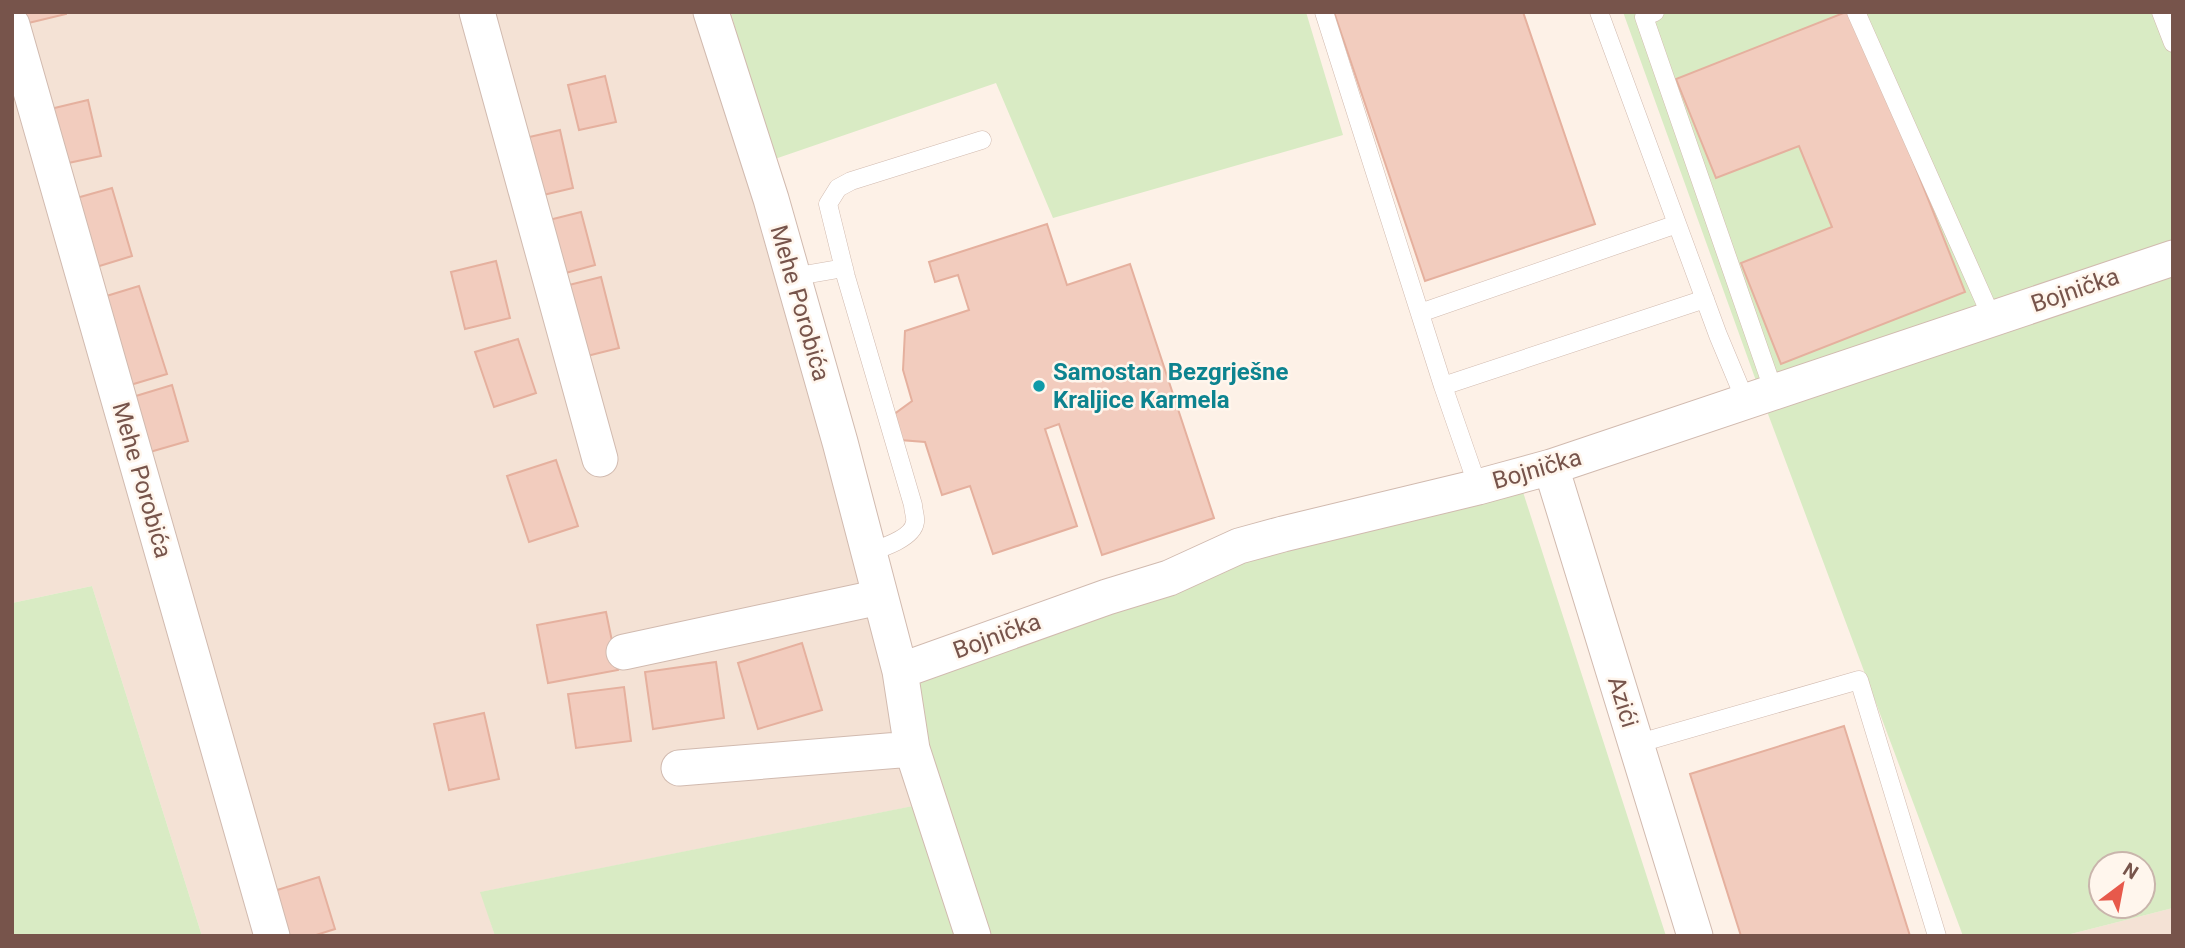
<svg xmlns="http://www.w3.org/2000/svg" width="2185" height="948" font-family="Roboto,sans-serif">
<rect width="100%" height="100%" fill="#fdf1e7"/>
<!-- residential -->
<path fill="#f4e2d5" d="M12,12H731L895,662L929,803L481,892L495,936H202L92,586L12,603Z
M2173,908V936H2063Z"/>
<!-- green -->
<path fill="#d9ebc4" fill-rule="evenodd" d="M731,12H1306L1343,135L1053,218L996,83L769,161Z
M1623,12H2173V908L2063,936H1963L1768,414ZM2101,864H2143V906H2101Z
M1513,461L1666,936H495L480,892L928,803L895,662Z
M92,586L202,936H12V603Z"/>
<!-- building -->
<path fill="#f2ccbe" stroke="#e5b09e" stroke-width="2" d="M17,12H66V14L20,25Z
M1334,12H1523L1595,224L1425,281Z
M1846,12H1854L1965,292L1781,364L1741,263L1832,227L1799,146L1716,178L1676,79Z
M605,76L616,122L579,130L568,85Z
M88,100L101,156L59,165L46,110Z
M560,130L573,188L539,196L525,138Z
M112,188L132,256L93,268L73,199Z
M581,212L595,265L562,274L549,220Z
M1047,224L1067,285L1130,264L1214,518L1102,555L1059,424L1045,429L1077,526L993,554L970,486L942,495L925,442L900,440L893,415L912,401L903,370L905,331L969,310L958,275L935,282L929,262Z
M496,261L510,318L465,329L451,272Z
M601,277L619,348L583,357L565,286Z
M139,286L167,374L127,386L100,298Z
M518,339L536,393L494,407L475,352Z
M172,385L188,441L143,454L126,399Z
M556,460L578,526L529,542L507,476Z
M606,612L618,670L548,683L537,625Z
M802,643L822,710L758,729L738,663Z
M716,662L724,718L653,729L645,672Z
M624,687L631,741L576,748L568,694Z
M484,713L499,779L449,790L434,724Z
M1844,726L1910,936H1741L1690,774Z
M319,877L335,929L313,936H287L274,891Z"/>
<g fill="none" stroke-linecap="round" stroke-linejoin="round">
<defs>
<path id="service" d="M1324,12L1443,386L1478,487
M1599,12L1718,335L1746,402
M1655,12L1644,17L1774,392
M1856,12L1992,318
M2161,12L2173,43
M792,277L844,268
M1420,313L1677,224
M1443,386L1705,299
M869,552C882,548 913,538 915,522C916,517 913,510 913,505L846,277L828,204L838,188L851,181L982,140
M1636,744L1859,680L1937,936"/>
<path id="minor" d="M477,12L600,459
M711,12L771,199L840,442L900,671L912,749L973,936
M12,25L272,936
M1551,467L1695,936
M624,652L880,597
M900,671L1107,597L1169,578L1239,546L1283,534L1478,487L1551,467L2173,258
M679,768L912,749"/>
</defs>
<!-- service casing -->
<use href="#service" stroke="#d1baaf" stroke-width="19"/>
<!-- minor casing -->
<use href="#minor" stroke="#d1baaf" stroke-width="37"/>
<!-- service -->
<use href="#service" stroke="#fff" stroke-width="18"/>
<!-- minor -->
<use href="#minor" stroke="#fff" stroke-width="35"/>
</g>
<!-- markers -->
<circle fill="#0f9aa8" stroke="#fff6ed" stroke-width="2.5" cx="1039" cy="386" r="7"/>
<g text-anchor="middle" stroke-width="5" stroke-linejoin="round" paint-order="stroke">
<!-- street labels -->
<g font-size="24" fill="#77544b" stroke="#fff6ed">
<text transform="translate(2075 290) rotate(-19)" y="8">Bojnička</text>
<text transform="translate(800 303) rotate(74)" y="8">Mehe Porobića</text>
<text transform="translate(1537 469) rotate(-16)" y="8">Bojnička</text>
<text transform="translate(142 480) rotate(74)" y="8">Mehe Porobića</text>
<text transform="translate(997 636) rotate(-20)" y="8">Bojnička</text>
<text transform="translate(1623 702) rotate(73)" y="8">Azići</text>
</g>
<!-- culture labels -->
<g font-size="24" font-weight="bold" fill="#0d838f" stroke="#fff6ed" text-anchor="start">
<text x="1053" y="380">Samostan Bezgrješne<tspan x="1053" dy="28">Kraljice Karmela</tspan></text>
</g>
</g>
<!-- border -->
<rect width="2185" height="948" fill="none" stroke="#77544b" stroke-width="28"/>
<!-- north arrow -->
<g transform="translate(2122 885) rotate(32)"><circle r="33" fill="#fff6ed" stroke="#c9b5ac" stroke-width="2"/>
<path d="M0-5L12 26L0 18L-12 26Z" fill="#e7594b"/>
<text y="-10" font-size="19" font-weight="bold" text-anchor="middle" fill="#77544b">N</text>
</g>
</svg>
